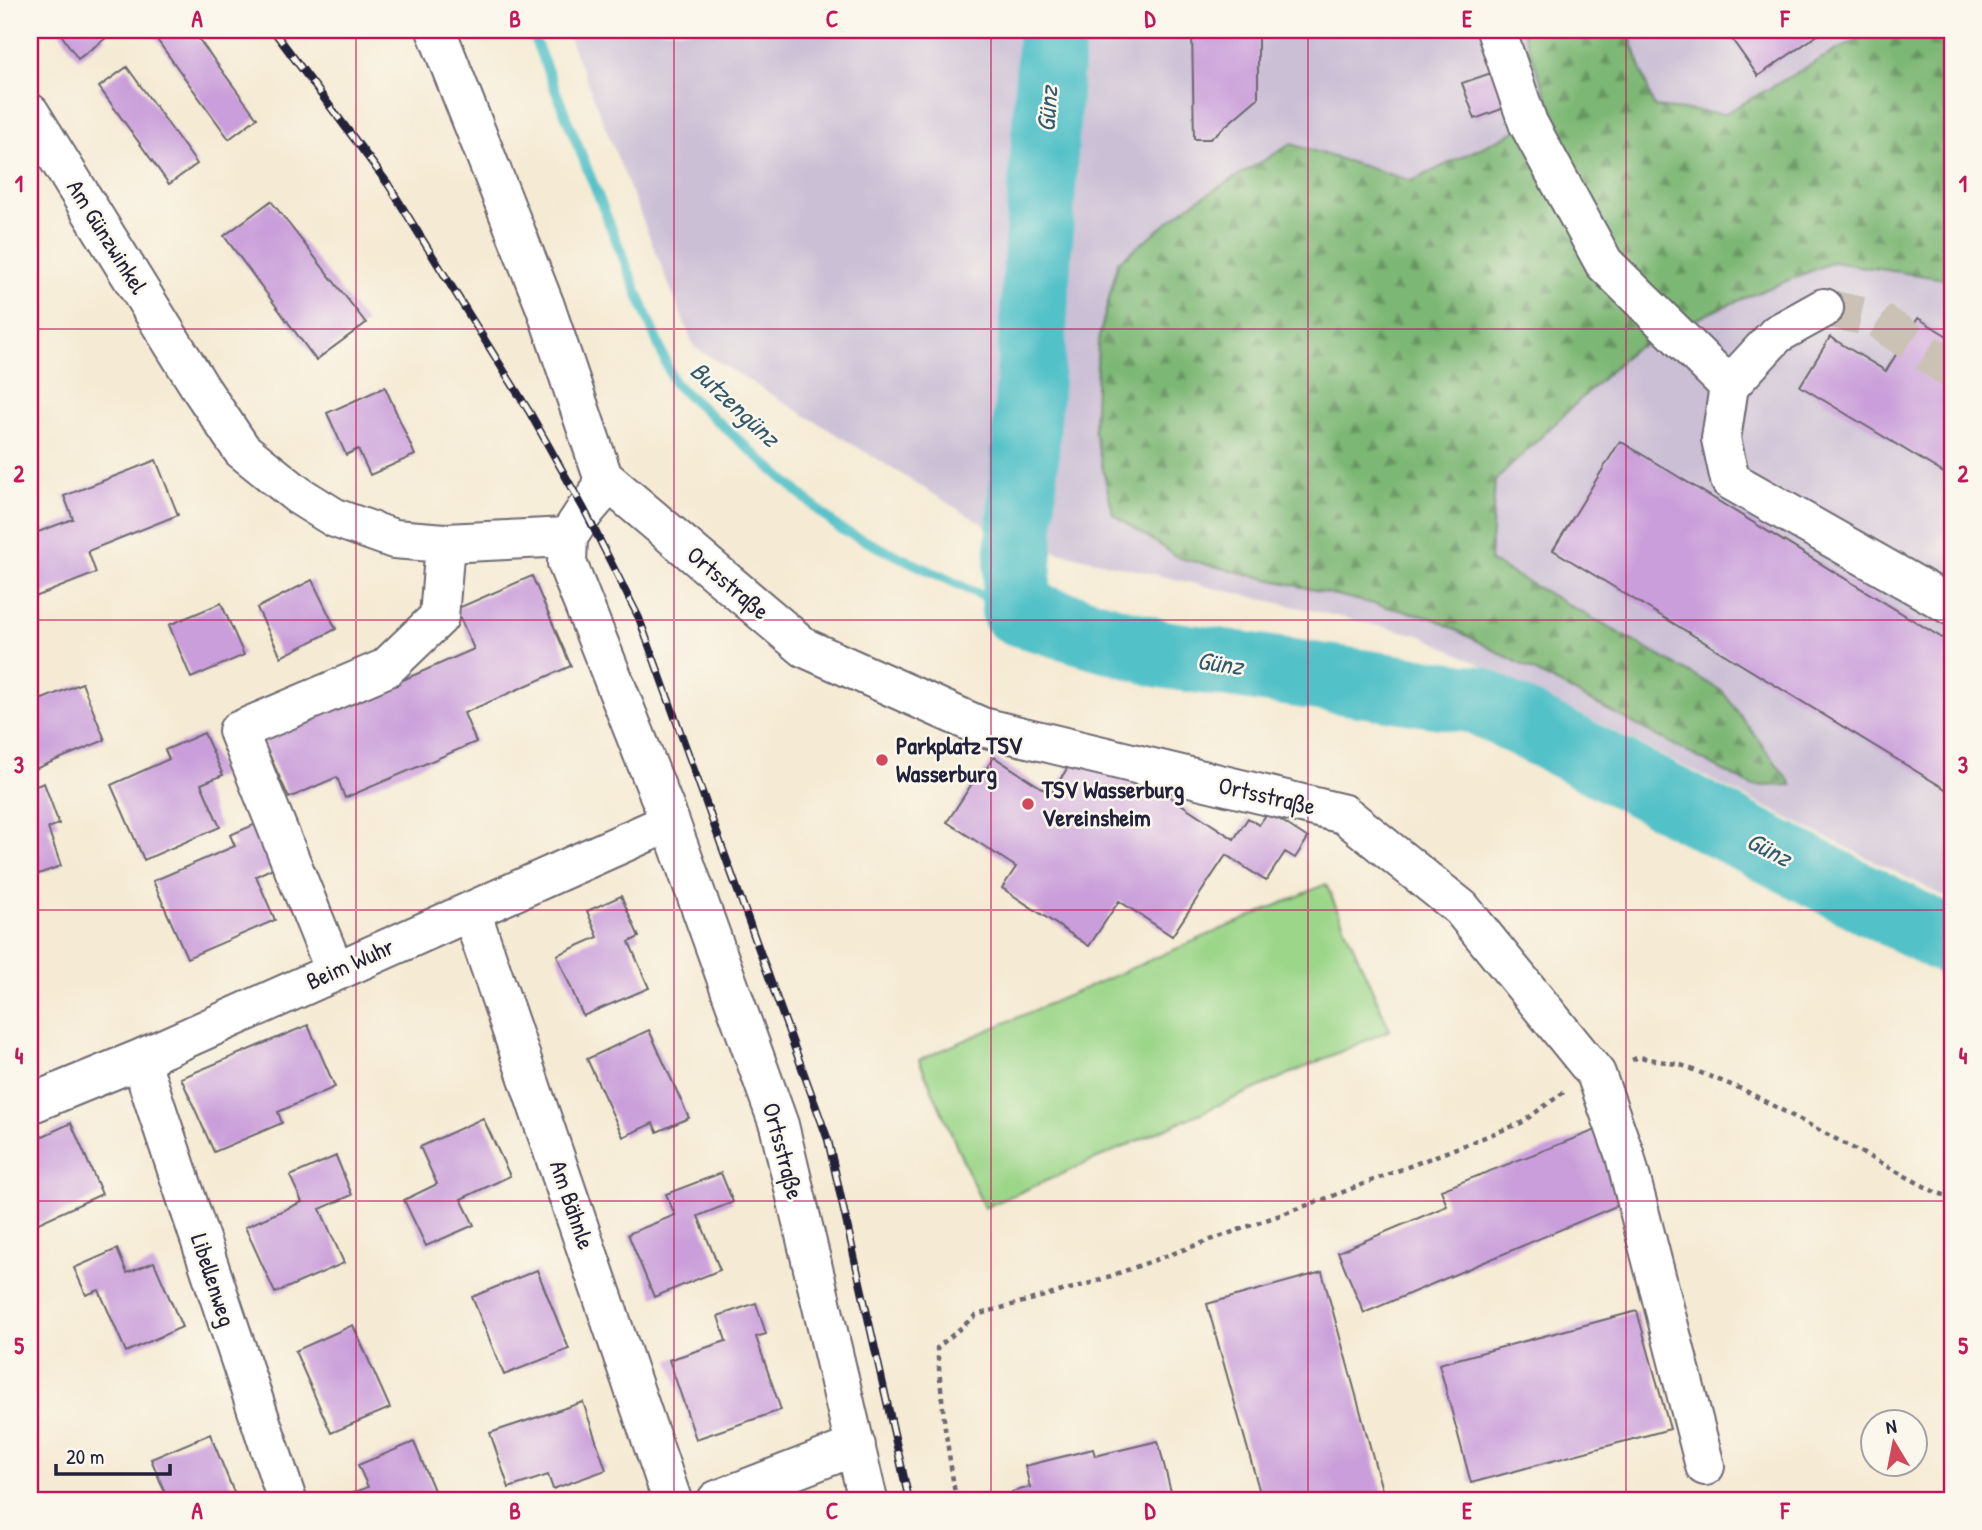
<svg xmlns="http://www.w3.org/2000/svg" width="1982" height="1530" font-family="'Patrick Hand',sans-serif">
<defs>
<pattern id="forest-firs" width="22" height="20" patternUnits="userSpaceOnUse" patternTransform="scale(1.75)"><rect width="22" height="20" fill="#7db775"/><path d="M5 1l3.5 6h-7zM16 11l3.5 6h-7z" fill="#669461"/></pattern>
</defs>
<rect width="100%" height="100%" fill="#fbf7ec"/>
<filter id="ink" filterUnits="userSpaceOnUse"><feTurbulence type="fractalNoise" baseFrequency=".0143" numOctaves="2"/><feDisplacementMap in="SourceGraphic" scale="14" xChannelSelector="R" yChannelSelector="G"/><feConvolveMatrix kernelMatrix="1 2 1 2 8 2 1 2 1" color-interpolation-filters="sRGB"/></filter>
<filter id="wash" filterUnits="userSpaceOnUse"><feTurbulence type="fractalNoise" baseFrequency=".00686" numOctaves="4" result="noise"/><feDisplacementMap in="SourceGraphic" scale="28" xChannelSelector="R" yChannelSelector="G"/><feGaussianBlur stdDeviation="1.57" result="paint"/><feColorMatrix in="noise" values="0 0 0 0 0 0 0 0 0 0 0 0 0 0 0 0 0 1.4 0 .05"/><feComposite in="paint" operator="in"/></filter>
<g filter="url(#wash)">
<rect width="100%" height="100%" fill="#f5ead3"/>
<!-- industrial -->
<path fill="#cbbfd5" d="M566,30H1952V900L1423,636L1010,541L694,347Z"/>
<!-- forest -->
<path fill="url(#forest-firs)" stroke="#506c58" stroke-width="2" d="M1522,30H1628L1654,107L1724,114L1837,50L1877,30H1952V280L1833,262L1720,308L1632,350L1495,481L1490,561L1722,691L1792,785L1752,786L1433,618L1179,558L1113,514L1094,430L1098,342L1118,262L1191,204L1291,144L1412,181L1553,113Z"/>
<!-- park -->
<path fill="#9cd689" stroke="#5f7c62" stroke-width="2" d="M1326,884L1390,1030L984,1208L919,1060Z"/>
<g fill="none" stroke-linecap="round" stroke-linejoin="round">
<!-- stream -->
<path stroke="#53c1c8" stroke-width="10" d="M531,30L674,383L840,529L1015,611"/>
<!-- river -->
<path stroke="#53c1c8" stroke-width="68" d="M1052,30L1015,611L1162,654L1477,700L1952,943"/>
</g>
<g id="blocks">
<!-- building -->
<path fill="#c99eda" d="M58,30H100L106,38L78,59Z
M150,30H192L257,118L229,139Z
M1192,30H1258V98L1210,139H1194Z
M1736,30H1825L1758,76L1729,35Z
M127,67L197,164L169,184L99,87Z
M1494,72L1507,107L1475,119L1462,83Z
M271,201L366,323L316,360L224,236Z
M1918,318L1952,339V478L1800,386L1830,337L1886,371Z
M385,387L415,455L370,475L358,449L346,455L327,413Z
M1620,441L1952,644V793L1553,550Z
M156,460L178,515L88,551L96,573L30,599V535L73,519L64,496Z
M532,576L571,666L464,713L476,742L345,798L337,777L289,798L263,741L474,649L456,609Z
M312,580L336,629L281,657L257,608Z
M221,603L244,655L191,678L169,625Z
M82,683L105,740L30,771V704Z
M204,733L223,775L201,784L220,827L144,860L111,785L169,759L165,750Z
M1075,756L1134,773L1234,839L1248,818L1259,825L1268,812L1308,838L1295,858L1285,852L1266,881L1226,855L1172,936L1119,901L1089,946L1002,888L1016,867L947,822L977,776L980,778L994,757L1051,794Z
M44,783L59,824L48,828L61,866L30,877V788Z
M256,824L275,867L256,876L275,920L187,958L153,881L235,846L230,835Z
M621,896L639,937L629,942L649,988L583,1016L557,955L598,937L587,911Z
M308,1025L335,1087L278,1112L282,1123L214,1152L181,1078Z
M649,1030L689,1118L657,1132L653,1123L623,1137L587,1059Z
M483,1118L510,1176L461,1199L474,1225L426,1246L404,1200L437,1184L420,1147Z
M71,1123L102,1194L32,1226L30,1221V1142Z
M1596,1130L1621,1204L1364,1313L1338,1252L1447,1206L1441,1190Z
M336,1156L352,1195L320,1209L344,1263L275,1293L245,1227L302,1202L290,1176Z
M721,1173L733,1202L698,1216L720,1270L654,1297L628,1234L675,1215L666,1194Z
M117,1249L127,1273L154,1262L182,1327L126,1352L99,1290L86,1295L74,1268Z
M537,1270L569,1349L504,1375L472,1297Z
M1322,1272L1384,1497L1372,1500H1262L1207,1304Z
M756,1303L766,1334L756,1337L781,1410L696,1439L669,1360L726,1341L718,1316Z
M1637,1311L1670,1429L1471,1483L1439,1364Z
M353,1325L390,1408L331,1433L295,1351Z
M583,1402L606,1470L553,1489L548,1475L509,1488L490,1433Z
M210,1434L235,1495L222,1500H168L151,1459Z
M1158,1441L1171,1492L1137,1500H1015L1012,1492L1030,1487L1025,1466L1093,1449L1095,1456Z
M414,1442L438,1500H336L368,1487L358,1465Z"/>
</g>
</g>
<g filter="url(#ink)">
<use href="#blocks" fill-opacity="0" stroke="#6c6870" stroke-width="2"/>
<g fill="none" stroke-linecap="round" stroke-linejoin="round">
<!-- minor-tunnel -->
<path stroke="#cbc2b5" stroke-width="38" stroke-dasharray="38 19" stroke-linecap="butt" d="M1824,308L1877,319L1952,370"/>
<defs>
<path id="minor" d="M436,30L545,306L603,477L598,496L585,511L568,537L567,563L670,822L779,1125L868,1500
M1496,30L1528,123L1604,263L1729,386
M30,113L201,389L242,450L298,495L335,518L394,539L445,543L568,537
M1824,308L1777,334L1729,386L1721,439L1730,480L1952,606
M603,477L805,648L982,727L1344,814L1461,908L1596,1074L1625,1156L1705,1466
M471,911L672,1500
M335,971L238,731L386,668L439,617L445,543
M140,1059L287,1500
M30,1104L140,1059L670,822
M717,1500L856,1446"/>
</defs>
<!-- minor casing -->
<use href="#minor" stroke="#6c6870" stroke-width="42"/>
<!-- path -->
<path stroke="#6c6870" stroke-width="4.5" stroke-dasharray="5 5" stroke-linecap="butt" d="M1632,1060L1639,1057L1681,1065L1744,1090L1937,1193L1952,1197
M956,1500L945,1428L937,1348L976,1315L1091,1283L1330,1197L1521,1123L1564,1092"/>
<!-- minor -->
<use href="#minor" stroke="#fff" stroke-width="38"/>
<defs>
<path id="rail" d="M273,30L388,184L530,413L585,511L639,618L828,1140L909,1500"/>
</defs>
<!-- rail casing -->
<use href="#rail" stroke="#22223b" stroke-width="8"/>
<!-- rail -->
<use href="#rail" stroke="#fbf7ec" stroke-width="5" stroke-dasharray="16" stroke-linecap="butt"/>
</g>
</g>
<!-- grid -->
<path fill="none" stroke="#c2185b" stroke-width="2" stroke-opacity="0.55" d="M356,30V1500M674,30V1500M991,30V1500M1308,30V1500M1626,30V1500M30,329H1952M30,620H1952M30,910H1952M30,1201H1952"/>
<!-- markers -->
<g fill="#d1495b" stroke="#fbf7ec" stroke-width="2.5">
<circle cx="882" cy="760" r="7"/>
<circle cx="1028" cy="804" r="7"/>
</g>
<g text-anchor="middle" stroke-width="5" stroke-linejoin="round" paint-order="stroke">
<!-- street labels -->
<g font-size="24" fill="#22223b" stroke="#fbf7ec">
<text transform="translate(107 237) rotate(58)" y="8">Am Günzwinkel</text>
<text transform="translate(728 583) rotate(40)" y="8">Ortsstraße</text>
<text transform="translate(1267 796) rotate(13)" y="8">Ortsstraße</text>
<text transform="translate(350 964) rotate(-24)" y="8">Beim Wuhr</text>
<text transform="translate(783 1151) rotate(75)" y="8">Ortsstraße</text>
<text transform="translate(572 1205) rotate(71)" y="8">Am Bähnle</text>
<text transform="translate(213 1280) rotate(72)" y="8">Libellenweg</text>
</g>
<!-- poi labels -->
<g font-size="24" font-weight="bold" fill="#22223b" stroke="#fbf7ec" text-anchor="start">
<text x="896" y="754">Parkplatz TSV<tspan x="896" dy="28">Wasserburg</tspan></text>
<text x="1042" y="798">TSV Wasserburg<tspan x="1042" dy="28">Vereinsheim</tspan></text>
</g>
<!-- water labels -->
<g font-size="26" font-style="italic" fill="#335a6c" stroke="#fbf7ec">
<text transform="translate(1047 109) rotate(-86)" y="9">Günz</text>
<text transform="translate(735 404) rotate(43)" y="9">Butzengünz</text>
<text transform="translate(1220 663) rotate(8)" y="9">Günz</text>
<text transform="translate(1769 849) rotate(27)" y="9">Günz</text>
</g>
</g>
<!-- margin -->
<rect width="1982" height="1530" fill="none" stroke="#fbf7ec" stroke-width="77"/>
<!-- north arrow -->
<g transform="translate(1894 1443) rotate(350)"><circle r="33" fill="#fbf7ec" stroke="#a4a2a5" stroke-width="2"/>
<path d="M0-5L12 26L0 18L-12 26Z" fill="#d1495b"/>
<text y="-10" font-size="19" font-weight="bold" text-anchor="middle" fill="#22223b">N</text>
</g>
<!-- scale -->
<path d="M56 1464v10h114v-10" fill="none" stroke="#22223b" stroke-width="3.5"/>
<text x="66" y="1464" font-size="21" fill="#22223b" stroke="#fbf7ec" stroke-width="5" paint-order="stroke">20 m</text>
<rect x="38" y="38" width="1906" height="1454" fill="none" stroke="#c2185b" stroke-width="2.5"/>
<g font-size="23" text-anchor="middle" font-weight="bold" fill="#c2185b">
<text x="197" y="27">A</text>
<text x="515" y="27">B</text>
<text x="832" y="27">C</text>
<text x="1150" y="27">D</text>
<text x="1467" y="27">E</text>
<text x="1785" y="27">F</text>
<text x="19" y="192">1</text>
<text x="1963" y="192">1</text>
<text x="19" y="482">2</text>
<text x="1963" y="482">2</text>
<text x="19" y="773">3</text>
<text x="1963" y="773">3</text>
<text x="19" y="1064">4</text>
<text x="1963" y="1064">4</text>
<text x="19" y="1354">5</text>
<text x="1963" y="1354">5</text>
<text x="197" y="1519">A</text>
<text x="515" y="1519">B</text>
<text x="832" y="1519">C</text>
<text x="1150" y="1519">D</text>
<text x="1467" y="1519">E</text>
<text x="1785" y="1519">F</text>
</g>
</svg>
